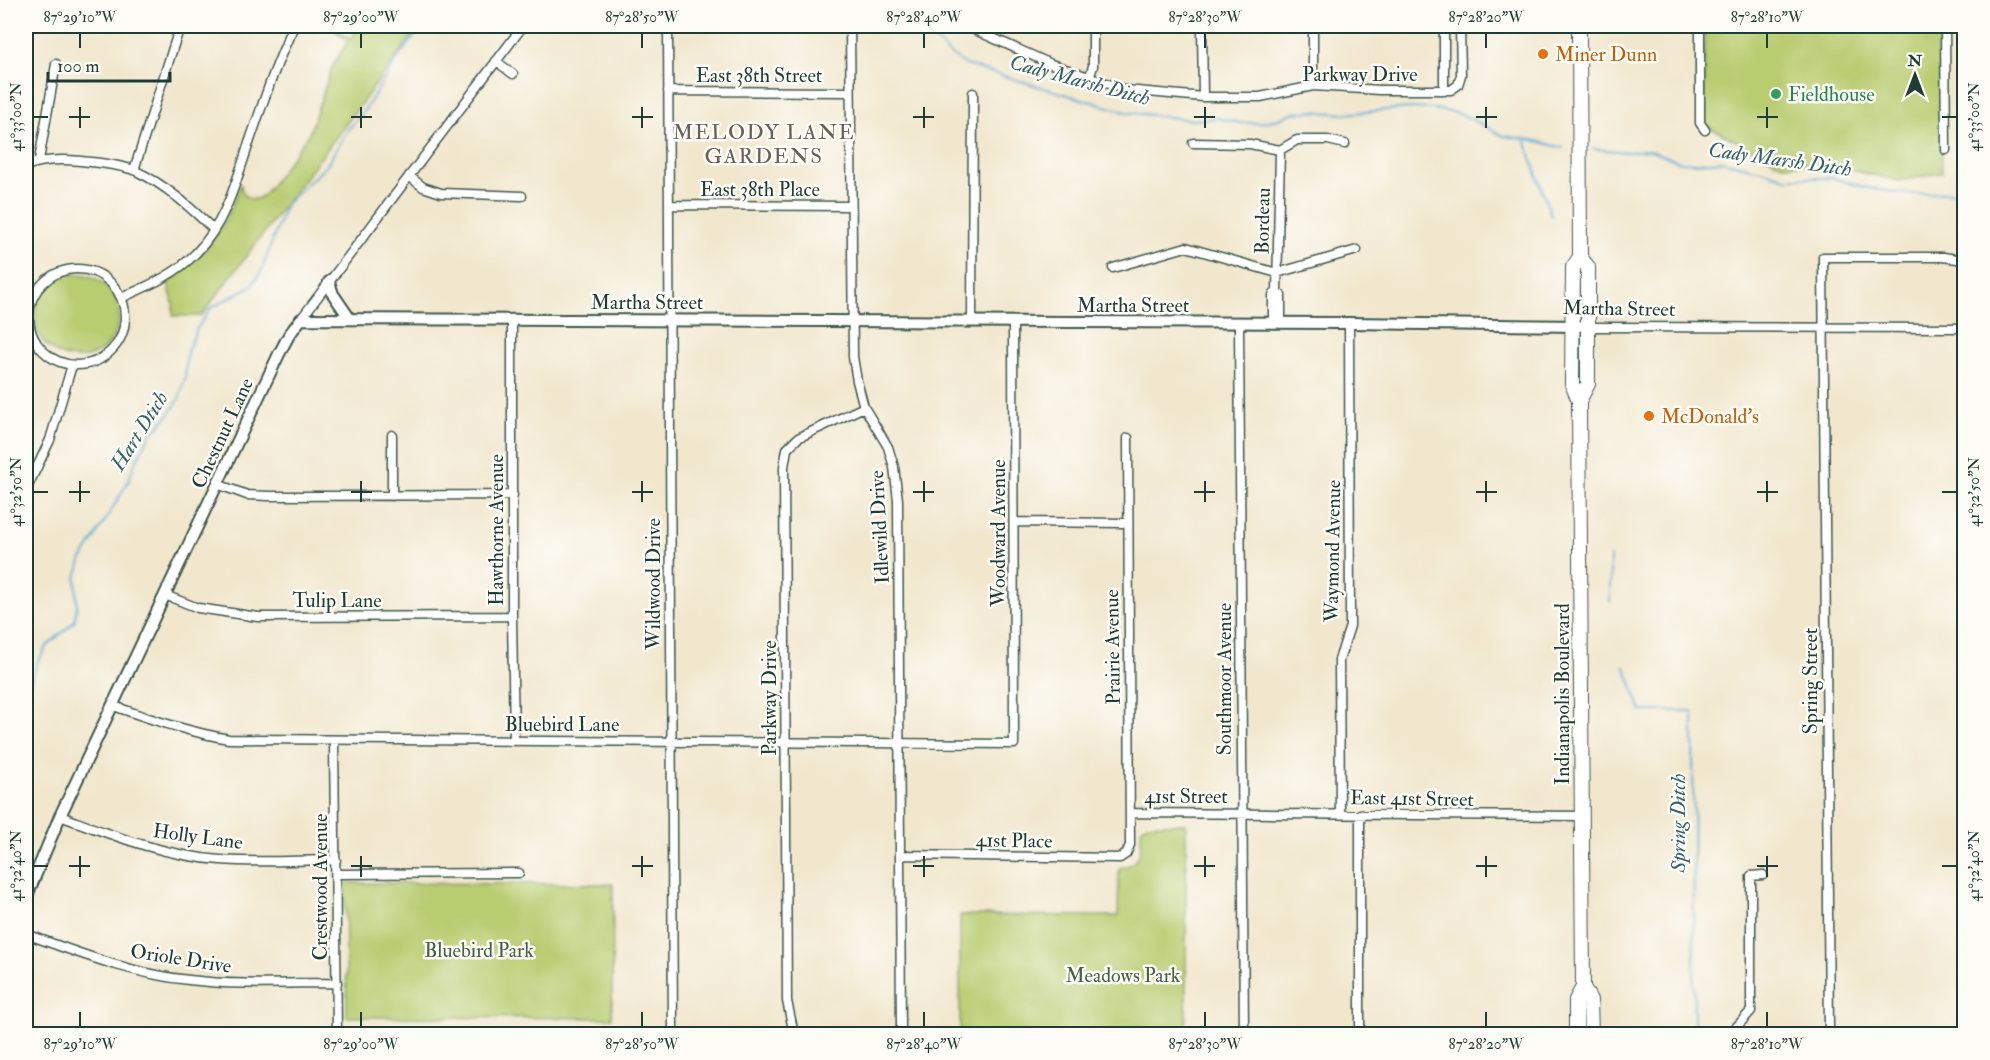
<svg xmlns="http://www.w3.org/2000/svg" width="1990" height="1060" font-family="'IM FELL Double Pica',serif">
<rect width="100%" height="100%" fill="#fdfcf7"/>
<filter id="ink" filterUnits="userSpaceOnUse"><feTurbulence type="fractalNoise" baseFrequency=".0167" numOctaves="2"/><feDisplacementMap in="SourceGraphic" scale="12" xChannelSelector="R" yChannelSelector="G"/><feConvolveMatrix kernelMatrix="1 2 1 2 8 2 1 2 1" color-interpolation-filters="sRGB"/></filter>
<filter id="wash" filterUnits="userSpaceOnUse"><feTurbulence type="fractalNoise" baseFrequency=".008" numOctaves="4" result="noise"/><feDisplacementMap in="SourceGraphic" scale="24" xChannelSelector="R" yChannelSelector="G"/><feGaussianBlur stdDeviation="1.35" result="paint"/><feColorMatrix in="noise" values="0 0 0 0 0 0 0 0 0 0 0 0 0 0 0 0 0 1.4 0 .05"/><feComposite in="paint" operator="in"/></filter>
<g filter="url(#wash)">
<rect width="100%" height="100%" fill="#f1e7cd"/>
<!-- green -->
<path fill="#b8cc70" stroke="#6c8452" stroke-width="1.5" d="M329,26H332L350,39L360,26H420L201,316H173V303L168,283C210,249 222,235 241,184C242,198 251,203 263,196L309,134L332,67L348,41Z
M1704,26H1940L1942,173L1899,181L1820,163L1783,165L1705,125Z
M35 316a42 42 0 1 1 84 0a42 42 0 1 1-84 0Z
M1146,824H1186V1027H1232V1034H913L960,1033V915L1118,916L1119,868C1143,864 1141,849 1141,829Z
M345,883L613,884L612,1018L347,1017Z"/>
<g fill="none" stroke-linecap="round" stroke-linejoin="round">
<!-- stream -->
<path stroke="#58a7d2" stroke-width="2" d="M920,26L951,55L966,65L1126,112L1193,120L1217,118L1241,123H1258L1279,119L1292,113L1311,111L1342,114L1410,108L1434,109L1461,114L1504,136L1533,140L1563,148
M1525,140L1551,216
M1593,149L1628,152L1648,150L1681,162L1698,163L1721,161L1765,171L1785,178H1833L1868,188L1908,194L1964,192
M1610,602V557
M1625,666L1641,711H1693L1694,1026L1697,1034
M26,693L38,661L47,646L74,622L77,606L76,578L81,561L128,482L135,463L151,434L168,416L179,399L185,379L187,351L198,327L211,308L251,286L261,272L286,204L327,165L347,131L366,108L397,59L423,26"/>
</g>
</g>
<g filter="url(#ink)">
<g fill="none" stroke-linecap="round" stroke-linejoin="round">
<defs>
<path id="minor" d="M668,26L673,1034
M850,26L853,357L857,381L864,407L888,447L894,467L898,500L901,1034
M966,26L1051,64L1126,90L1203,97H1260L1313,86L1380,90H1451L1458,85L1461,75L1460,26
M1202,26L1203,97
M1313,26V86
M1444,26V91
M1700,26V123L1705,130
M1945,26L1946,150
M496,61L513,74
M1089,79L1093,66V26
M668,91L850,92
M1193,143L1250,144L1280,150L1297,140H1328L1345,144
M1280,150L1277,292L1281,295V323
M39,160L56,64
M26,166C43,159 61,159 81,161C98,163 119,164 136,171C166,185 190,207 214,230
M134,170L180,26
M409,176L423,187L441,193L522,196
M669,205L851,206
M1113,268L1186,247L1277,273L1357,250
M29 317a48 48 0 1 1 96 0a48 48 0 1 1-96 0Z
M121,298C148,286 175,275 196,253C224,225 236,183 248,146C262,106 275,65 294,26
M301,319L523,26
M512,319V616L514,740
M972,322L973,93
M1239,323L1244,1034
M1273,323V295L1277,292
M1588,327L1964,328
M392,435V496
M217,484L247,495L268,496L513,495
M26,490L50,440L72,365
M1014,522L1127,523
M165,595L198,608L258,617L512,616
M114,706C152,720 188,732 229,739L1014,744L1013,322
M334,740L337,1034
M1130,813L1582,816
M1340,814L1339,660L1350,626L1349,323
M1360,814V1034
M60,816C112,835 165,856 220,860C259,863 298,860 336,860
M901,855L1120,858L1126,854L1130,845L1128,438
M336,874L519,873
M26,934C79,953 132,974 189,980C238,986 288,983 337,983
M794,1034L787,1001L784,467L787,449L798,438L864,407
M1730,1034L1751,1011V876L1763,875
M1829,1034L1823,257H1943L1964,260"/>
<path id="tertiary" d="M329,282L333,294L350,319
M26,898L60,816L279,354L289,335L301,319L1349,323L1579,326"/>
<path id="trunk" d="M1579,26L1580,257L1588,267V384L1579,401
M1580,257L1573,267L1572,384L1579,401L1583,987L1590,1000L1591,1034
M1576,1034V1000L1583,987"/>
</defs>
<!-- minor casing -->
<use href="#minor" stroke="#3e564b" stroke-width="11"/>
<!-- tertiary casing -->
<use href="#tertiary" stroke="#3e564b" stroke-width="14"/>
<!-- trunk casing -->
<use href="#trunk" stroke="#3e564b" stroke-width="16"/>
<!-- minor -->
<use href="#minor" stroke="#fff" stroke-width="8"/>
<!-- tertiary -->
<use href="#tertiary" stroke="#fff" stroke-width="10"/>
<!-- trunk -->
<use href="#trunk" stroke="#fff" stroke-width="14"/>
</g>
</g>
<!-- ticks -->
<path fill="none" stroke="#1f3d34" stroke-width="2" d="M80,33V48M361,33V48M642,33V48M924,33V48M1205,33V48M1486,33V48M1767,33V48M80,107V128M361,107V128M642,107V128M924,107V128M1205,107V128M1486,107V128M1767,107V128M33,117H48M69,117H90M351,117H372M632,117H653M913,117H934M1194,117H1215M1476,117H1497M1757,117H1778M1942,117H1957M80,481V502M361,481V502M642,481V502M924,481V502M1205,481V502M1486,481V502M1767,481V502M33,492H48M69,492H90M351,492H372M632,492H653M913,492H934M1194,492H1215M1476,492H1497M1757,492H1778M1942,492H1957M80,856V877M361,856V877M642,856V877M924,856V877M1205,856V877M1486,856V877M1767,856V877M33,866H48M69,866H90M351,866H372M632,866H653M913,866H934M1194,866H1215M1476,866H1497M1757,866H1778M1942,866H1957M80,1012V1027M361,1012V1027M642,1012V1027M924,1012V1027M1205,1012V1027M1486,1012V1027M1767,1012V1027"/>
<!-- markers -->
<g fill="#e8710a" stroke="#fdfcf7" stroke-width="2">
<circle cx="1543" cy="54" r="6"/>
<circle cx="1649" cy="416" r="6"/>
</g>
<circle fill="#2e9e5b" stroke="#fdfcf7" stroke-width="2" cx="1776" cy="94" r="6"/>
<g text-anchor="middle" stroke-width="5" stroke-linejoin="round" paint-order="stroke">
<!-- food labels -->
<g font-size="20" fill="#c56008" stroke="#fdfcf7" text-anchor="start">
<text x="1555" y="61">Miner Dunn</text>
<text x="1661" y="423">McDonald's</text>
</g>
<!-- street labels -->
<g font-size="20" fill="#1f3d34" stroke="#fdfcf7">
<text x="1360" y="81">Parkway Drive</text>
<text x="759" y="82">East 38th Street</text>
<text x="760" y="196">East 38th Place</text>
<text transform="translate(1262 221) rotate(-89)" y="7">Bordeau</text>
<text x="647" y="309">Martha Street</text>
<text x="1133" y="312">Martha Street</text>
<text transform="translate(1619 308) rotate(1)" y="7">Martha Street</text>
<text transform="translate(222 433) rotate(-65)" y="7">Chestnut Lane</text>
<text transform="translate(879 527) rotate(-93)" y="7">Idlewild Drive</text>
<text transform="translate(496 530) rotate(-90)" y="7">Hawthorne Avenue</text>
<text transform="translate(998 533) rotate(-90)" y="7">Woodward Avenue</text>
<text transform="translate(1332 551) rotate(-89)" y="7">Waymond Avenue</text>
<text transform="translate(653 584) rotate(-90)" y="7">Wildwood Drive</text>
<text x="337" y="607">Tulip Lane</text>
<text transform="translate(1112 647) rotate(-91)" y="7">Prairie Avenue</text>
<text transform="translate(1224 679) rotate(-90)" y="7">Southmoor Avenue</text>
<text transform="translate(1810 681) rotate(-90)" y="7">Spring Street</text>
<text transform="translate(1562 694) rotate(-90)" y="7">Indianapolis Boulevard</text>
<text transform="translate(769 698) rotate(-90)" y="7">Parkway Drive</text>
<text x="562" y="731">Bluebird Lane</text>
<text x="1186" y="803">41st Street</text>
<text transform="translate(1412 798) rotate(1)" y="7">East 41st Street</text>
<text transform="translate(198 836) rotate(8)" y="7">Holly Lane</text>
<text transform="translate(1014 840) rotate(1)" y="7">41st Place</text>
<text transform="translate(320 887) rotate(-90)" y="7">Crestwood Avenue</text>
<text transform="translate(181 958) rotate(9)" y="7">Oriole Drive</text>
</g>
<!-- leisure labels -->
<g font-size="20" fill="#27864d" stroke="#fdfcf7" text-anchor="start">
<text x="1788" y="101">Fieldhouse</text>
</g>
<!-- park labels -->
<g font-size="20" fill="#456143" stroke="#fdfcf7">
<text x="479" y="957">Bluebird Park</text>
<text x="1123" y="982">Meadows Park</text>
</g>
<!-- water labels -->
<g font-size="21" font-style="italic" fill="#33626b" stroke="#fdfcf7">
<text transform="translate(1080 80) rotate(15)" y="7">Cady Marsh Ditch</text>
<text transform="translate(1780 159) rotate(8)" y="7">Cady Marsh Ditch</text>
<text transform="translate(139 431) rotate(-58)" y="7">Hart Dtich</text>
<text transform="translate(1678 823) rotate(-90)" y="7">Spring Ditch</text>
</g>
<!-- neighbourhood labels -->
<g font-size="21" letter-spacing="1.5" fill="#696158" stroke="#fdfcf7">
<text x="764" y="139">MELODY LANE<tspan x="764" dy="24">GARDENS</tspan></text>
</g>
</g>
<!-- margin -->
<rect width="1990" height="1060" fill="none" stroke="#fdfcf7" stroke-width="66"/>
<!-- north arrow -->
<g transform="translate(1915 75)" stroke="#fdfcf7" stroke-width="4.5" paint-order="stroke">
<path d="M0-4.5L10 22L0 15L-10 22Z" fill="#1f3d34"/>
<text y="-9" font-size="16" font-weight="bold" text-anchor="middle" fill="#1f3d34">N</text>
</g>
<!-- scale -->
<path d="M48 72v9h122v-9" fill="none" stroke="#1f3d34" stroke-width="3"/>
<text x="57" y="72" font-size="18" fill="#1f3d34" stroke="#fdfcf7" stroke-width="4.5" paint-order="stroke">100 m</text>
<rect x="33" y="33" width="1924" height="994" fill="none" stroke="#1f3d34" stroke-width="2"/>
<g font-size="15" text-anchor="middle" fill="#1f3d34">
<text x="80" y="22">87°29'10"W</text>
<text x="361" y="22">87°29'00"W</text>
<text x="642" y="22">87°28'50"W</text>
<text x="924" y="22">87°28'40"W</text>
<text x="1205" y="22">87°28'30"W</text>
<text x="1486" y="22">87°28'20"W</text>
<text x="1767" y="22">87°28'10"W</text>
<text transform="translate(16 117) rotate(-90)" y="5">41°33'00"N</text>
<text transform="translate(1974 117) rotate(-90)" y="5">41°33'00"N</text>
<text transform="translate(16 492) rotate(-90)" y="5">41°32'50"N</text>
<text transform="translate(1974 492) rotate(-90)" y="5">41°32'50"N</text>
<text transform="translate(16 866) rotate(-90)" y="5">41°32'40"N</text>
<text transform="translate(1974 866) rotate(-90)" y="5">41°32'40"N</text>
<text x="80" y="1049">87°29'10"W</text>
<text x="361" y="1049">87°29'00"W</text>
<text x="642" y="1049">87°28'50"W</text>
<text x="924" y="1049">87°28'40"W</text>
<text x="1205" y="1049">87°28'30"W</text>
<text x="1486" y="1049">87°28'20"W</text>
<text x="1767" y="1049">87°28'10"W</text>
</g>
</svg>
